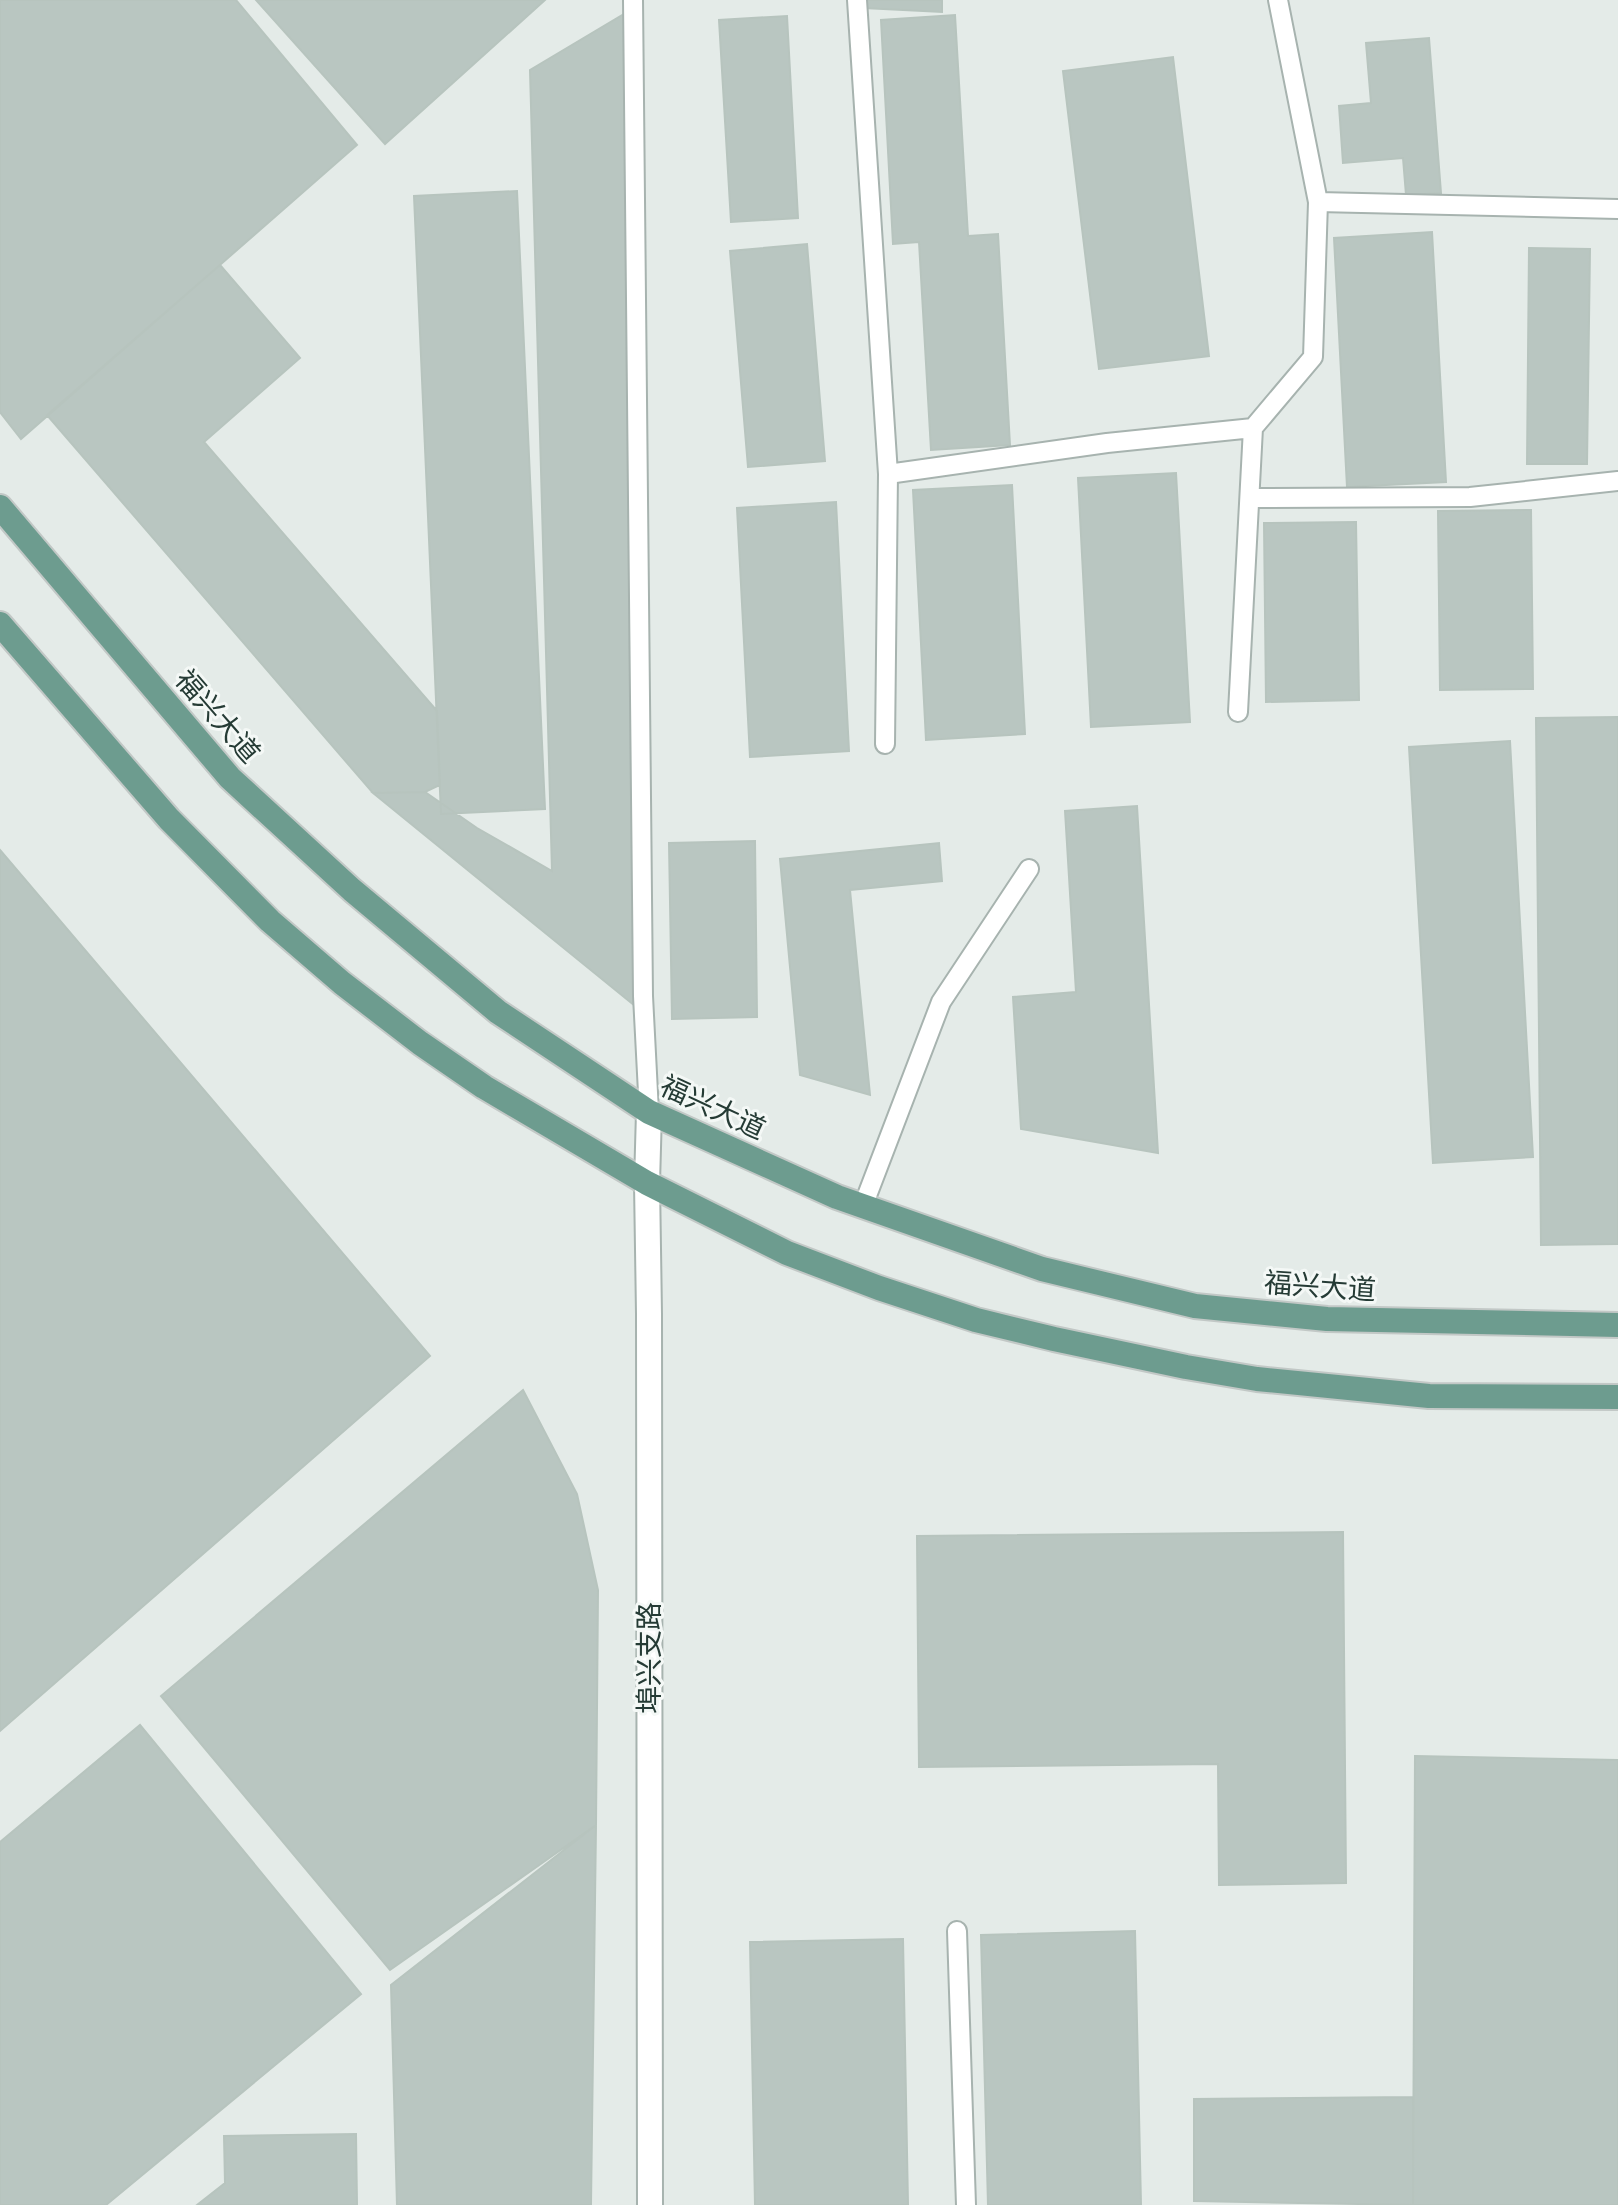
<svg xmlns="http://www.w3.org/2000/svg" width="1618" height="2205" font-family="'Public Sans','Noto Sans SC',sans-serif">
<rect width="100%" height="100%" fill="#e4ebe8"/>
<!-- building -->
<path fill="#b9c6c1" stroke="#b7c4be" stroke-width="2" d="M0,0H236L357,145L21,439L0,412Z
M256,0H545L385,144Z
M864,0H942V12L864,8Z
M624,14L635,1006L373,793L425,792L477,828L552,871L530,70Z
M955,15L968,236L998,234L1010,445L931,450L919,242L893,244L881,20Z
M787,16L798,218L731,222L719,20Z
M1429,38L1441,193L1406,195L1403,158L1343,163L1339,106L1371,103L1366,43Z
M1173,57L1209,356L1099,369L1063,71Z
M517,191L545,809L441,814L414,196Z
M1432,232L1446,482L1347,487L1334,238Z
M807,244L825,461L748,467L730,251Z
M1529,248L1590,249L1587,464H1527Z
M220,265L300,358L204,442L437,711L440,785L425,792L373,793L47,415Z
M1176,473L1190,722L1091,727L1078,478Z
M1012,485L1025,734L926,740L913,490Z
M836,502L849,751L750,757L737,508Z
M1531,510L1533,689L1440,690L1438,511Z
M1356,522L1359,700L1266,702L1264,523Z
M1618,717V1244L1541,1245L1536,718Z
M1510,741L1533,1157L1433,1163L1409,747Z
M1137,806L1158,1153L1021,1129L1013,997L1076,992L1065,811Z
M755,841L757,1017L672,1019L669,843Z
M939,843L942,881L850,890L870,1095L800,1075L780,859Z
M0,850L430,1356L0,1731Z
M523,1390L577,1494L598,1590L596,1825L390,1970L161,1696Z
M1343,1532L1346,1883L1219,1885L1218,1764L919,1767L917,1536Z
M140,1725L361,1994L106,2205H0V1842Z
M1415,1756L1618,1760V2205H1413Z
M596,1825L591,2205H397L391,1985Z
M1135,1931L1141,2205H988L981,1935Z
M903,1939L908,2205H755L750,1942Z
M1413,2097V2205L1194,2201V2099Z
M356,2134L357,2205H197L225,2183L224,2136Z"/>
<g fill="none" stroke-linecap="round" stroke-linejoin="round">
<defs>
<path id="service" d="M633,0L643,996L649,1112
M857,0L888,474L885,744
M1278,0L1318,202L1618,209
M888,474L1107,443L1253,428
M1250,498L1470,497L1618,481
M1238,712L1253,428L1313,357L1318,202
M863,1206L941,1002L1029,869
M957,1931L966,2205"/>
<path id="tertiary" d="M649,1112L647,1183L649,1314L650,2205"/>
<path id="primary" d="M0,507L230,778L352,890L498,1012L649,1112L837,1197L1042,1269L1195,1306L1327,1319L1618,1325
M0,624L169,819L270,921L342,983L420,1043L484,1087L647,1183L787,1253L879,1288L976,1320L1054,1339L1186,1367L1257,1379L1429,1396L1618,1397"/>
</defs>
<!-- service casing -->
<use href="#service" stroke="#a7b3af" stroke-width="22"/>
<!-- tertiary casing -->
<use href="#tertiary" stroke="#a7b3af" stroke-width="28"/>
<!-- primary casing -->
<use href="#primary" stroke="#c2c8c6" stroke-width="28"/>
<!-- service -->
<use href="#service" stroke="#fff" stroke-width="18"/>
<!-- tertiary -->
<use href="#tertiary" stroke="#fff" stroke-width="24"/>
<!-- primary -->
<use href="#primary" stroke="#6d9c8f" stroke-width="24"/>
</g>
<g text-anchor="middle" stroke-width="6" stroke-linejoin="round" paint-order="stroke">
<!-- street labels -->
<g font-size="28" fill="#253b35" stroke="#f4f8f6">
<text transform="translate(218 716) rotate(49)" y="10">福兴大道</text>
<text transform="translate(713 1107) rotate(25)" y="10">福兴大道</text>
<text transform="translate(1320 1286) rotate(4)" y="10">福兴大道</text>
<text transform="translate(649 1658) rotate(-90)" y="10">埠兴支路</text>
</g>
</g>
</svg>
